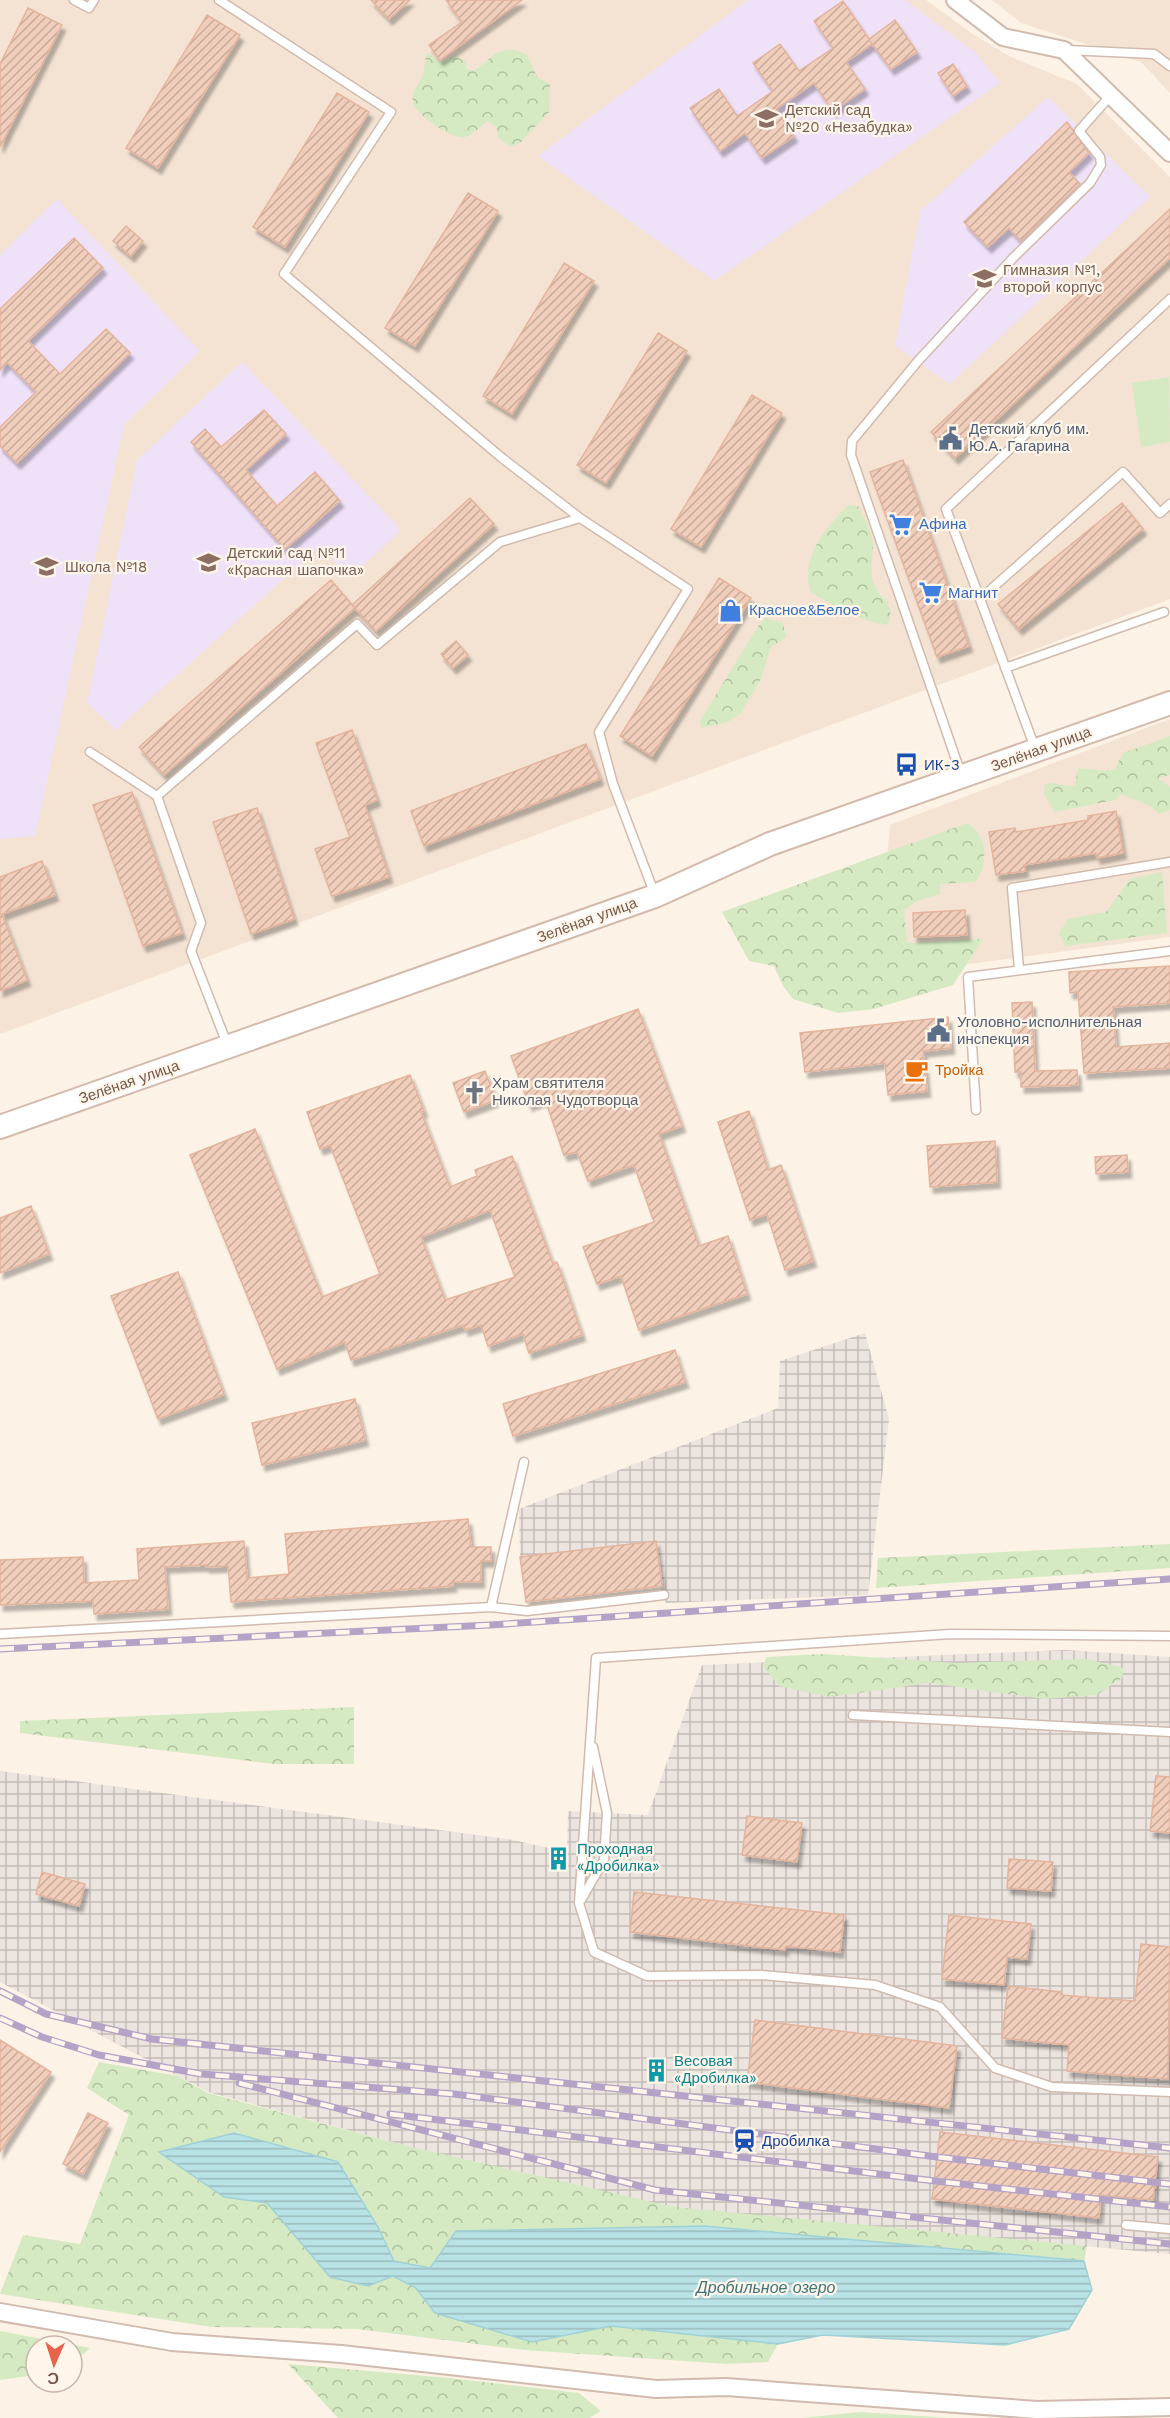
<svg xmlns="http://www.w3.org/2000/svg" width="1170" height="2418" font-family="'Work Sans',sans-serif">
<defs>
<pattern id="industrial-grid" width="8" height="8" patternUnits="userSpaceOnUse" patternTransform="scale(1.5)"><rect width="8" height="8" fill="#ece4df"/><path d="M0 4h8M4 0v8" fill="none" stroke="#c4bcb7"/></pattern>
<pattern id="forest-crowns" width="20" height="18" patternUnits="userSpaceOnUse" patternTransform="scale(1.5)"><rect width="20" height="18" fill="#d5eac3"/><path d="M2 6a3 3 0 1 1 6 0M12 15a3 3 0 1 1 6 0" fill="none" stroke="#b1c0a0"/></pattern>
<pattern id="water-rules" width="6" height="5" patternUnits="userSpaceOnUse" patternTransform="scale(1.5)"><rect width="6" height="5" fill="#b9e2e6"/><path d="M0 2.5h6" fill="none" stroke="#9bbabc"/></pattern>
<pattern id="building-hatch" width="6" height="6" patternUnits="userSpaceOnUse" patternTransform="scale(1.5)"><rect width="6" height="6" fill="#f1cebc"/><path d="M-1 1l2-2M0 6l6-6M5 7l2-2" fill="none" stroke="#c8aa9b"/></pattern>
<filter id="shadow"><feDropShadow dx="3.5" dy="6" stdDeviation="1.5" flood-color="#0004"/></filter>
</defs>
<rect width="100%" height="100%" fill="#fcf2e5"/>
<!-- residential -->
<path fill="#f4e3d3" d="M0,0H926L974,35L1009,56L1077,84L1170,177V599L0,1034Z
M992,0H1170V93L1141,62L1021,23Z
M1170,719V937L894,974L885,883L890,825Z"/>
<!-- industrial -->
<path fill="url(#industrial-grid)" d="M865,1333L889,1419L868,1595L666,1603L661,1586L526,1602L520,1557L519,1509L778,1408L780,1361Z
M1066,1650L1170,1657V2254L674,2208L407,2146L208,2092L0,1982V1771L513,1840L567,1852L568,1811L648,1815L702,1665Z"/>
<!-- education -->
<path fill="#efe1f8" d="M748,0H905L976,53L1000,83L714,281L538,156Z
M1048,97L1150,197L950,384L895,346L920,211Z
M57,199L200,351L124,425L35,836L0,839V255Z
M242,362L401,530L350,578L320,546L116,730L87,703L137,460Z"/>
<!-- forest -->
<path fill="url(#forest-crowns)" d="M504,50H516L527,55L537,77L550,84L549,112L521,142L510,147L498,137L496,126L488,121C482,125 473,135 465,137C453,141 415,114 413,102C411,89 422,81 424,71C425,65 425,58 427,52L441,63L453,56L466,61L467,69L474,71L496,53Z
M849,505L858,506C864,518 873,533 873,546C873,559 869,571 874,584C881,603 896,598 888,625C860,622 836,606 811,593C799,560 825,527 849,505Z
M766,618L783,623L786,637L771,647L761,679L740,714L728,722L701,728L700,721L758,626Z
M1170,736V775L1158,778L1170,787V810L1160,814L1148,805L1121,794L1115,800L1054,812L1044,794L1045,784C1055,780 1064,789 1075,785L1078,768L1106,771L1115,769L1123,753Z
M967,823C988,835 989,864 975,882L940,884V894L917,901L904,910L907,943L983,939L953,985L874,1009L838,1013L793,999L783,986L774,966L749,961L722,912Z
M1162,872L1167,933L1065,946L1059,933L1068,919L1106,912L1130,879Z
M1170,1544V1568L876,1588L878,1558Z
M824,1654L957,1663L1086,1659L1124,1668L1122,1678L1097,1695L1044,1699L929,1683L830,1697L779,1686L764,1668L766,1657Z
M354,1707V1764H274L20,1733V1721Z
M99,2062L177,2076L208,2093L407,2146L674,2207L1087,2246L1084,2261L705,2226L456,2231L430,2268L394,2261L378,2227L338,2162L224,2197L267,2203L330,2277L368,2286L393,2276L416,2288L435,2313L532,2342L611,2326L778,2344L768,2362L727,2364L525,2350L357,2329L212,2327L0,2294L23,2235L80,2244L129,2115L87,2088Z
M0,2331L90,2348L72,2364V2346H36V2375L0,2380Z
M288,2364L449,2378L579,2393L601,2411L589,2418H338Z
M861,2412L949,2418H801Z"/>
<!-- garden -->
<path fill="#d5eac3" d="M1169,377L1170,442L1141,447L1132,383Z"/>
<!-- water -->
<path fill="url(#water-rules)" stroke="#9fd2d7" stroke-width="1.5" d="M234,2133L338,2162L378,2227L394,2261L430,2268L456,2231L705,2226L1084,2261L1092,2290L1069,2329L1005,2345L823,2335L778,2344L611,2326L532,2342L435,2313L416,2288L393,2276L368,2286L330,2277L267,2203L224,2197L159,2152Z"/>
<!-- building -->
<path fill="url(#building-hatch)" stroke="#e4b49d" stroke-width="1.5" fill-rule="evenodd" filter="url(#shadow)" d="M371,0H410L389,19Z
M446,0H522L440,60L429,45L462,22Z
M843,1L869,39L895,20L917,52L891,69L870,41L872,44L846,62L865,89L833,111L814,83L776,109L794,136L762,158L745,133L720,151L690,108L719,89L737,116L773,91L753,63L780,44L799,71L833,48L814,21Z
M28,8L62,25L0,147V64Z
M207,15L240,35L158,168L126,148Z
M953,64L967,86L953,96L938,73Z
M337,93L369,112L285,247L253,227Z
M1067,122L1089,153L1069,172L1080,184L1021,241L1009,228L988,247L964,222Z
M468,193L498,211L415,346L385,328Z
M1170,209V258L955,458L931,432Z
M126,226L143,241L131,256L113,241Z
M74,238L103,268L28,341L60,374L106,329L130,353L17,463L0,446V427L36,392L7,362L0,370V309Z
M564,263L594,281L512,414L483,396Z
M658,333L687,351L606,483L577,465Z
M752,395L782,413L701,547L671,529Z
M264,410L286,434L246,470L277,506L315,472L340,501L285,549L191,442L205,429L221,447Z
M903,460L969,646L937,657L870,472Z
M470,498L494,524L376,631L352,605Z
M1122,503L1143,529L1019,629L998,604Z
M719,578L751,598L652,756L620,736Z
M331,580L355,608L164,775L139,747Z
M456,641L468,655L453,668L441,654Z
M352,730L377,800L365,805L389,877L332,896L315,849L350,837L316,743Z
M586,744L600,779L424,846L411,811Z
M132,792L182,933L143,946L93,805Z
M257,808L294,919L251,934L213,822Z
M1116,811L1123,853L1097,858L1096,853L1024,865L1025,871L996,875L989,832L1015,828L1016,832L1088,820V816Z
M42,861L55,895L2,914L27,980L0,991V877Z
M965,910L967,935L914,937L913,913Z
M1170,966V1003L1113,1007L1116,1047L1170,1043V1068L1084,1073L1078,992L1070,993L1069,972Z
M1032,1002L1035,1071L1077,1070L1078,1085L1021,1087V1072H1015L1012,1003Z
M638,1009L682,1126L659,1134L699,1246L728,1236L747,1294L639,1330L621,1276L597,1284L583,1247L654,1222L634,1165L588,1181L577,1152L564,1155L545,1099L529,1105L511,1056Z
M948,1017L951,1048L923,1051L927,1091L888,1095L885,1063L805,1072L800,1033Z
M485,1071L496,1100L464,1112L453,1083Z
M410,1075L424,1111L421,1112L450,1187L477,1176L475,1170L512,1156L553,1264L557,1262L582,1335L529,1353L523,1334L488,1346L481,1325L465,1330L464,1325L351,1360L345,1342L277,1369L190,1155L255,1129L322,1297L380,1274L330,1145L320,1149L307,1112ZM490,1210L515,1277L445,1300L421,1237Z
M749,1111L768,1170L781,1165L813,1261L785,1270L767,1214L750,1220L718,1122Z
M995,1141L997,1182L930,1187L927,1146Z
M1127,1155L1128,1172L1096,1174L1095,1157Z
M31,1206L49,1254L0,1273V1218Z
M178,1272L224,1394L158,1419L111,1296Z
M675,1350L685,1382L513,1436L503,1404Z
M355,1399L365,1440L262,1465L252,1423Z
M468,1519L471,1547H491V1561H481V1582H453V1586L231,1602L228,1566L206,1567V1565L165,1567L168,1609L94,1614L93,1601L0,1605V1560L83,1557L84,1583L139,1580L137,1549L244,1541L247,1578L289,1574L285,1534Z
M656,1541L662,1586L526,1602L520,1557Z
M1156,1776L1170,1777V1833L1150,1831Z
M747,1816L802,1823L797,1862L742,1855Z
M1009,1859L1053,1862L1051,1891L1007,1888Z
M42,1872L85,1884L79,1906L36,1894Z
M634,1892L844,1915L840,1952L786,1946L785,1950L630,1932Z
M949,1915L1031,1924L1027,1959L1007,1957L1004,1985L942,1979Z
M1141,1944L1170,1947L1168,2079L1067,2071L1069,2045L1002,2038L1008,1986L1061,1992V1995L1135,2001Z
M755,2020L957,2046L949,2108L747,2082Z
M0,2040L51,2072L0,2152Z
M88,2113L108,2123L83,2174L63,2164Z
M940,2132L1158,2157L1153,2200L1101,2195L1099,2218L932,2199Z"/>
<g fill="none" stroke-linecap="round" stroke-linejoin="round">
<defs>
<path id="lane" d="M74,0L89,8L94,0
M219,0L391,112L284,274L502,458L580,518L688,589L599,732L613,784L655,895
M1067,50L1154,54L1170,66
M980,599L946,509L1170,299
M1005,668L1164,612
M1035,748L980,599L1123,472L1160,513L1170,504
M90,752L157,796
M961,774L851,455L852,441L918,361L1014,257L1090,183L1101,165L1100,157L1079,131L1111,95
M1019,969L1012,888L1170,862
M227,1044L191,951L201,923L157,796L357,624L377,645L500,542L580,518
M976,1110L968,977L1170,951
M491,1607L524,1462
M0,1634L491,1607L527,1611L664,1595
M1170,1636L950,1634L596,1658L579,1903L594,1952L647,1976L761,1975L875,1985L940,2007L995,2068L1052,2087L1170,2092
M853,1715L1170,1732
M581,1900L604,1860L607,1813L593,1747
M1126,2225L1170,2229"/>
<path id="street" d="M955,0L1003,37L1064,50L1170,153
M0,2312L172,2342L341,2354L656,2389L726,2387L1037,2410L1170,2407"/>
<path id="secondary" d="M0,1127L655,896L770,844L1170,703"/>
</defs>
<!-- lane casing -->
<use href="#lane" stroke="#d0bbae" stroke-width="11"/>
<!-- street casing -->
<use href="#street" stroke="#d0bbae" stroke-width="20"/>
<!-- secondary casing -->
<use href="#secondary" stroke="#d3baab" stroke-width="26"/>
<!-- lane -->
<use href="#lane" stroke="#fff" stroke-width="8"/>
<!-- street -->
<use href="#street" stroke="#fff" stroke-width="16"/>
<!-- secondary -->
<use href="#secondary" stroke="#fff" stroke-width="22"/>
<defs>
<path id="rail" d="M0,1649L490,1625L1170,1579
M0,1991L46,2014L152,2039L1170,2148
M0,2018L42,2037L99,2055L201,2074L454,2094L937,2157L1170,2184
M239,2083L655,2190L1170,2244
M390,2114L935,2181L1170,2207"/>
</defs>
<!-- rail casing -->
<use href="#rail" stroke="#b4a3c6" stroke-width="7"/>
<!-- rail -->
<use href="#rail" stroke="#fff6eb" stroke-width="4.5" stroke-dasharray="14" stroke-linecap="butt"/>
</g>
<!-- icons -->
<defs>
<symbol id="school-bare" viewBox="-9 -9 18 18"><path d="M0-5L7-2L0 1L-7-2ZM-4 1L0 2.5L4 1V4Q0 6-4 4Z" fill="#8d6e63" stroke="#fff6eb" stroke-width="2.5" paint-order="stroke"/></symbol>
<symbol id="civic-bare" viewBox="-9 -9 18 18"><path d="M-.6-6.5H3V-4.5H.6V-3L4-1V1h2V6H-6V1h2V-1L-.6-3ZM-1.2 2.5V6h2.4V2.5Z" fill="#5c6f8a" stroke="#fff6eb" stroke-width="2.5" paint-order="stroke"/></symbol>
<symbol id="supermarket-bare" viewBox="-9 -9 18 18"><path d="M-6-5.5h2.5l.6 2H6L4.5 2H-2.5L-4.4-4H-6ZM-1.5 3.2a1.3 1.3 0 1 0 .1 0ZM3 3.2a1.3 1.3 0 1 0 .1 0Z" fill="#3f7fe0" stroke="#fff6eb" stroke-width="2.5" paint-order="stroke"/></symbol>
<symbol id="shop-bare" viewBox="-9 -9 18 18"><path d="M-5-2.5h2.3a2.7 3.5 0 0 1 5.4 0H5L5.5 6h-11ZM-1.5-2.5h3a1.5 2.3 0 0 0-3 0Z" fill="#3f7fe0" stroke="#fff6eb" stroke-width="2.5" paint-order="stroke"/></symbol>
<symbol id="bus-bare" viewBox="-9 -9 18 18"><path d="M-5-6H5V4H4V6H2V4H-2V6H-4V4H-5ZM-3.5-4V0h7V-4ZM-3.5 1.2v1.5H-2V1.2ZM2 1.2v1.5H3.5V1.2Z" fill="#1a4fb4" stroke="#fff6eb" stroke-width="2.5" paint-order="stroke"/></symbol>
<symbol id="cafe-bare" viewBox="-9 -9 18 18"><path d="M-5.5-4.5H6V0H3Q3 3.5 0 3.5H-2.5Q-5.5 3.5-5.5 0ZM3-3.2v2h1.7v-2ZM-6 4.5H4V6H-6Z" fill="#e8710a" stroke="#fff6eb" stroke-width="2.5" paint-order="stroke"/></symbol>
<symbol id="church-bare" viewBox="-9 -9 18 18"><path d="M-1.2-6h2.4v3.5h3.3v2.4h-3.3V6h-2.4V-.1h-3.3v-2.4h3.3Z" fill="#6b7280" stroke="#fff6eb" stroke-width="2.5" paint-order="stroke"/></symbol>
<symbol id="building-bare" viewBox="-9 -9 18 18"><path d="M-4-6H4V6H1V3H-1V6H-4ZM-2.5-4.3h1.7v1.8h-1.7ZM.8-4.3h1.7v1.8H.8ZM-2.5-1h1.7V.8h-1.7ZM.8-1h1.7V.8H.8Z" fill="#0f9aa8" stroke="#fff6eb" stroke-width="2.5" paint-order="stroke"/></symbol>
<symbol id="station-bare" viewBox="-9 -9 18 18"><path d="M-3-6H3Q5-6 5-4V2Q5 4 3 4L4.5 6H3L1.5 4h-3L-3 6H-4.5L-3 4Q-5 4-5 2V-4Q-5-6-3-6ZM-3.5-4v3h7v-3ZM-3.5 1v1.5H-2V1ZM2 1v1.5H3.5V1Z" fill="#1a4fb4" stroke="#fff6eb" stroke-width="2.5" paint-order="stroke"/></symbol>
</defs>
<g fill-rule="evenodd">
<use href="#school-bare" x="750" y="102" width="33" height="33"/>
<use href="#school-bare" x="968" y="262" width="33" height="33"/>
<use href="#civic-bare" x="934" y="422" width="33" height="33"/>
<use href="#supermarket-bare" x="884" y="508" width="33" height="33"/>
<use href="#school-bare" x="192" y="546" width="33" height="33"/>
<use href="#school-bare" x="30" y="550" width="33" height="33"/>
<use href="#supermarket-bare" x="914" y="576" width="33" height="33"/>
<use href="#shop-bare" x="714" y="594" width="33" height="33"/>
<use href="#bus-bare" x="890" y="748" width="33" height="33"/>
<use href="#civic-bare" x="922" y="1014" width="33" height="33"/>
<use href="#cafe-bare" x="900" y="1054" width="33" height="33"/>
<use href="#church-bare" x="458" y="1076" width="33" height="33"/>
<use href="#building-bare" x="542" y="1842" width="33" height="33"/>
<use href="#building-bare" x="640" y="2054" width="33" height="33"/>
<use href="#station-bare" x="728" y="2124" width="33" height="33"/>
</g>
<g text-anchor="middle" stroke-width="4.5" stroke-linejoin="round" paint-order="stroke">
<!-- education labels -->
<g font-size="15" fill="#785e54" stroke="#fff6eb" text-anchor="start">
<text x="785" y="115">Детский сад<tspan x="785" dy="17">№20 «Незабудка»</tspan></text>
<text x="1003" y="275">Гимназия №1,<tspan x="1003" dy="17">второй корпус</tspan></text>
<text x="227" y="558">Детский сад №11<tspan x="227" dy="17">«Красная шапочка»</tspan></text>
<text x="65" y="572">Школа №18</text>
</g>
<!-- service labels -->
<g font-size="15" fill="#4e5e75" stroke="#fff6eb" text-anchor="start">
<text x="969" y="434">Детский клуб им.<tspan x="969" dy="17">Ю.А. Гагарина</tspan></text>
<text x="957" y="1027">Уголовно-исполнительная<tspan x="957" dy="17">инспекция</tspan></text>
</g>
<!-- shop labels -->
<g font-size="15" fill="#366cbe" stroke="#fff6eb" text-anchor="start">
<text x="919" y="529">Афина</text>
<text x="948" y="598">Магнит</text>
<text x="749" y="615">Красное&amp;Белое</text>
</g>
<!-- street labels -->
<g font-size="15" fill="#75574a" stroke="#fff6eb">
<text transform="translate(1041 749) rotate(-20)" y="5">Зелёная улица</text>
<text transform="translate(587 920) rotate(-20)" y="5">Зелёная улица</text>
<text transform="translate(129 1082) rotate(-19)" y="5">Зелёная улица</text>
</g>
<!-- transit labels -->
<g font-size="15" fill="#164399" stroke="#fff6eb" text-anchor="start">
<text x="924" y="770">ИК-3</text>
<text x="762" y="2146">Дробилка</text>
</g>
<!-- food labels -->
<g font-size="15" fill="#c56008" stroke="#fff6eb" text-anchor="start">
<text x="935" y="1075">Тройка</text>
</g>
<!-- worship labels -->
<g font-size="15" fill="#5b616d" stroke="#fff6eb" text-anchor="start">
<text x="492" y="1088">Храм святителя<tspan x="492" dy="17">Николая Чудотворца</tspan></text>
</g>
<!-- culture labels -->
<g font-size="15" fill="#0d838f" stroke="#fff6eb" text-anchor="start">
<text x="577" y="1854">Проходная<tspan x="577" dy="17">«Дробилка»</tspan></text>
<text x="674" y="2066">Весовая<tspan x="674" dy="17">«Дробилка»</tspan></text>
</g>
<!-- water labels -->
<g font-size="16" font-style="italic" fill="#3e747a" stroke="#fff6eb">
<text x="766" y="2293">Дробильное озеро</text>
</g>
</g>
<!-- north arrow -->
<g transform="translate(54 2364) rotate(183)"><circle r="28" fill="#fff6eb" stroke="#c8b6ab" stroke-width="1.5"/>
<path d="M0-4.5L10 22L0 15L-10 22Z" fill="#e5644b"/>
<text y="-9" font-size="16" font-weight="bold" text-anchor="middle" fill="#75574a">С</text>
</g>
</svg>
